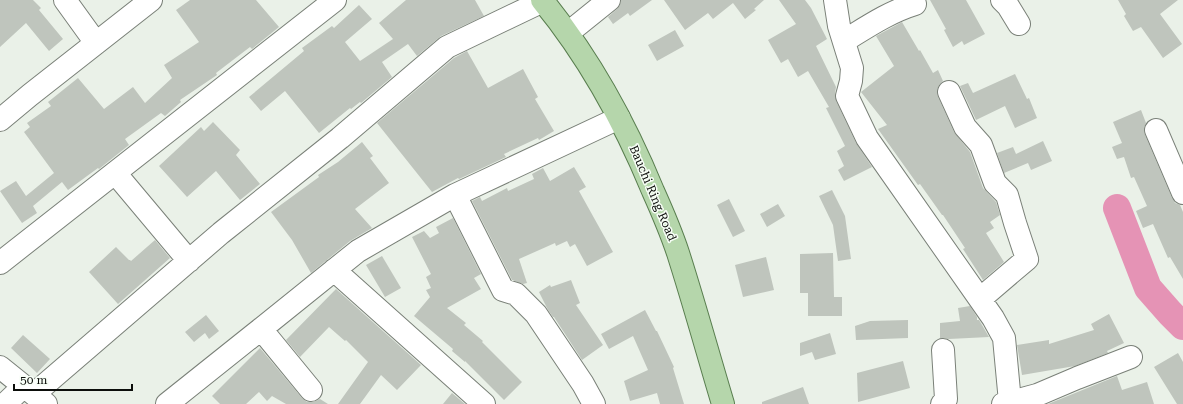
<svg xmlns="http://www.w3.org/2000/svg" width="1183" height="404" font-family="'Roboto Serif',serif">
<rect width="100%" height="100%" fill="#eaf1e8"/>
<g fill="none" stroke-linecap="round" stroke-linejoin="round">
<!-- river -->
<path stroke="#e593b5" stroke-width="28" d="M1117,208L1148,288L1170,313L1183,326"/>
</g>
<!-- building -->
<path fill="#bfc5bd" d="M0,0H33L41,8L39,10L63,39L49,51L26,23L0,47Z
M190,0H256L279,27L252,49L250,47L216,73L217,75L180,100L181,102L165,116L161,113L125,139L129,145L99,169L98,168L68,190L62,182L33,206L37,213L22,223L0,191L16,181L26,196L54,173L24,132L30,127L27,123L51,106L48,102L78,78L104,109L133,87L145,103L172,78L164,65L199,42L176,10Z
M406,0H475L484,16L441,36L417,56L408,44L382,62L392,77L361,103L360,102L351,109L350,108L319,133L285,91L261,111L249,97L304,51L302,48L332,26L334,28L359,5L372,19L345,42L360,61L393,39L379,23Z
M621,0H652L630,16L628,13L613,24L608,17L617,9L620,5Z
M664,0H764L754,9L756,10L745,19L733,3L713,19L708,13L685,30Z
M779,0H805L811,8L827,39L816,46L836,87L835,93L836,101L856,143L872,167L844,181L838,170L844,166L837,151L845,146L826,108L829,107L808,71L798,77L788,59L781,63L768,40L796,24Z
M930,0H966L985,34L964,45L962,41L953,47L944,30L946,29Z
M1118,0H1178L1160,14L1182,44L1163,58L1141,27L1133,31L1124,16L1126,14Z
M902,22L919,51L920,50L933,73L938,70L943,81L939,85L937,90L938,97L954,132L970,152L983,188L996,202L1000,215L990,222L994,228L986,233L1004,262L983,280L963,249L965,248L943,215H942L920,184L918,185L878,129L887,125L861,92L894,66L876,36Z
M675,30L684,46L657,61L648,45Z
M467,51L488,88L523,69L538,97L535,99L554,131L539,140L538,138L504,154L506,157L459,179L458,178L432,192L377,123L454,58Z
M1015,74L1027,99L1029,98L1037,118L1015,128L1005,106L976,120L960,86L968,83L973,93Z
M1141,110L1146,123L1144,128L1145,135L1172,198L1175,203L1180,205L1183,212V279L1170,257L1168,258L1153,224L1143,228L1136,211L1147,206L1134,177L1131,178L1124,157L1117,159L1112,147L1122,143L1113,122Z
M213,122L240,150L236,155L260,184L240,200L216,171L187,197L159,166L201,127L204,131Z
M1043,141L1052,161L1031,170L1028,163L1004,173L997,153L1013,147L1016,154Z
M362,142L373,156L370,158L389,183L355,209L372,228L350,241L311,273L292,240L271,212L319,177L318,175L338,162Z
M574,167L586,187L579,191L613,252L587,266L575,244L570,247L567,241L556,246L555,243L519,259L527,283L523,284L512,280L472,201L480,197L482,201L507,188L508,191L534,179L532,174L543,168L550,181Z
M832,190L845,216L851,259L838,261L833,225L819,196Z
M729,199L745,231L733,237L717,205Z
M778,204L785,216L767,227L760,214Z
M453,218L481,274L474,278L481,289L447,308L466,323L464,325L483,341L482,342L522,382L504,400L465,361V362L452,351L453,349L414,316L430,297L426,290L431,288L426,277L431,274L412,237L424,231L430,238L439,233L436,227Z
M155,240L170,258L118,304L89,272L116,247L129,260H130L131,261Z
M833,253L834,297H842V316H808V293H800V254Z
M382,256L401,288L385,297L366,265Z
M766,257L774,290L743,297L735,265Z
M571,280L580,303L576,305L603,345L582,360L554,317H553L548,310L539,292L550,285L551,287Z
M336,289L421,365L397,390L381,375L360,404H338L368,362L346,340L345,341L329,327L300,357L286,340Z
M970,306L977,317V320H979L982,325L989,337L949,339L943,338H940V323L960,321L958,308Z
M645,310L656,331H657L674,367L673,368L684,404H660L657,393L630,401L624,381L648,370L633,336L609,349L601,334Z
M1109,314L1124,343L1107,351L1108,353L1075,366L1022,375L1017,345L1049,340V344L1094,330L1091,324Z
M206,315L219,331L209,339L205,333L194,342L185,332Z
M908,320V338L856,340L855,326L870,321Z
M830,333L836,354L815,360L812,352L800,356V343Z
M23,335L50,359L37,373L11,348Z
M260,348L302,398L307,402H313L320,399L328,404H286L272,396L267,401L259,392L246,404H220L212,396Z
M1178,353L1183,362V404H1177L1154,367Z
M903,361L910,388L858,402L857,373Z
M1117,376L1122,390L1147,382L1154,404H1048Z
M803,387L809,404H762V402Z
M452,393L465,404H443Z"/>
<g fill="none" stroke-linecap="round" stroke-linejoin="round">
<defs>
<path id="minor" d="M65,0L96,43
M835,0L839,26L852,68L851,81L847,96L867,138L993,318L1004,338L1010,402
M1002,0L1008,6L1019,24
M568,33L609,0
M844,41C867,27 889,12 915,4
M949,92L965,127L981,145L995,183L1007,195L1015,223L1027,259L980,299
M0,120L30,95L151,0
M1156,130L1183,193
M116,174L189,261
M455,195L503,290L516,294L536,314L583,384L594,404
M0,263L335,0
M334,270L484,404
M261,329L311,390
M0,367L46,404
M34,394L221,233L340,138L447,47L543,1
M5,404L24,386
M167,404L261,329L358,251L455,195L619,118
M942,404L946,399L943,350
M1003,404L1037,395L1077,378L1131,357"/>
<path id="major" d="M542,0C589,57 625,123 653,191C662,211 671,232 678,253C694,303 708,354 723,404"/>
</defs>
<!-- minor casing -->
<use href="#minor" stroke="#7a8078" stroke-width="24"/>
<!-- major casing -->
<use href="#major" stroke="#597e4f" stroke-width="24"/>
<!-- minor -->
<use href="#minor" stroke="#fff" stroke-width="22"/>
<!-- major -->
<use href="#major" stroke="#b5d6ab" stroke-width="22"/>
</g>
<g text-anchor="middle" stroke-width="3" stroke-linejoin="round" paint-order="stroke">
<!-- street labels -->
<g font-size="12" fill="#0c0e0b" stroke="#f7fef6">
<text transform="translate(653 193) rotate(67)" y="4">Bauchi Ring Road</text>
</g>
</g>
<!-- scale -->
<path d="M14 384v6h118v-6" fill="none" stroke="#0c0e0b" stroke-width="2"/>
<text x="20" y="384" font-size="12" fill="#0c0e0b" stroke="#f7fef6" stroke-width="3" paint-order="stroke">50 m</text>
</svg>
